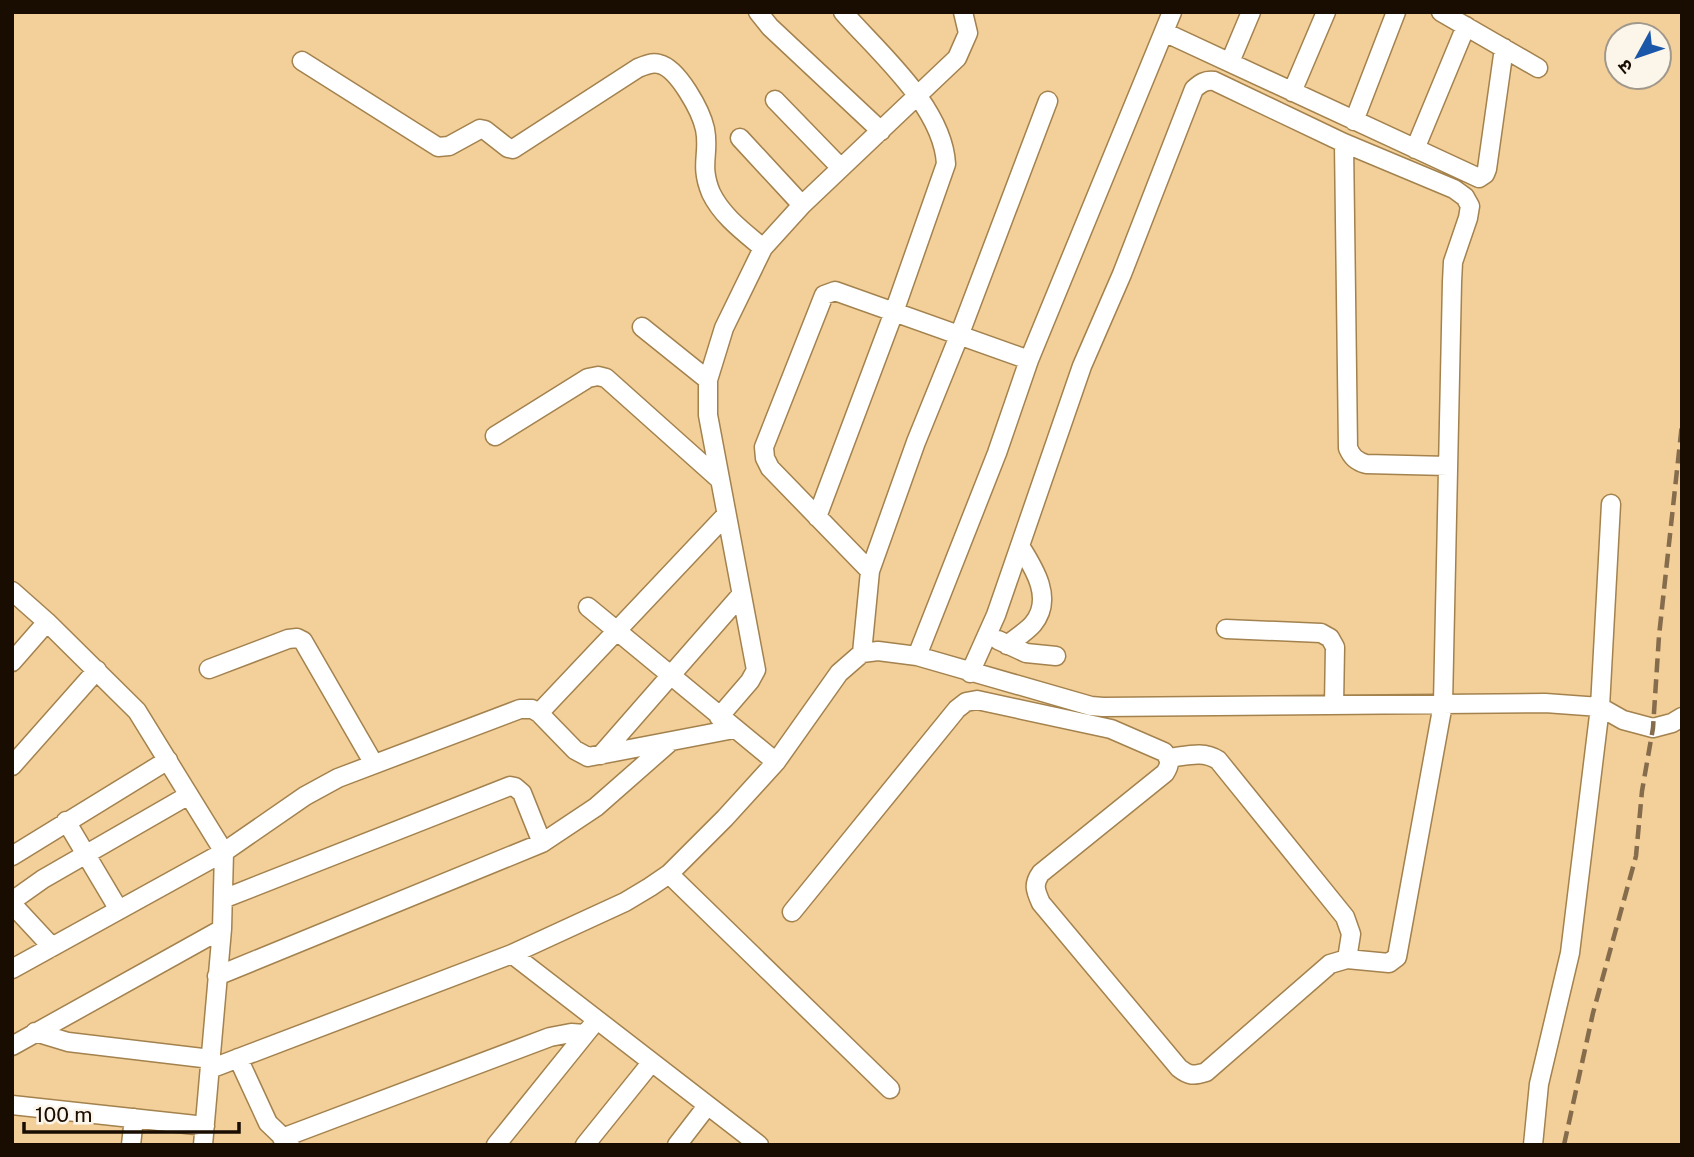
<svg xmlns="http://www.w3.org/2000/svg" width="1694" height="1157" font-family="'Public Sans','Noto Sans Devanagari',sans-serif">
<rect width="100%" height="100%" fill="#f3cf99"/>
<g fill="none" stroke-linecap="round" stroke-linejoin="round">
<defs>
<path id="minor" d="M758,12L770,27L881,131
M1441,12L1538,68
M1164,32L1479,178L1485,174L1487,169L1504,48
M302,61L438,147L449,146L480,129L485,130L508,148L513,149L638,68C645,65 652,62 659,64C678,68 701,111 705,129C710,154 699,164 711,193C722,216 744,232 763,248
M1230,62L1251,12
M1292,92L1326,12
M775,100L841,168
M1354,121L1396,12
M740,138L802,205
M1344,143L1348,448C1352,457 1356,461 1366,464L1448,466
M1415,149L1466,26
M642,327L708,380
M495,436L588,378L598,376L606,378L719,479
M817,517L894,312L946,164C943,107 879,53 843,12
M870,571L770,468L765,458L764,447L824,295L835,291L1029,360
M12,591L47,622L137,711L224,852L222,929L203,1145
M588,607L776,762
M1226,629L1321,633L1330,638L1335,647L1334,705
M998,640L1026,653L1056,656
M1007,645C1016,638 1026,632 1033,624C1054,599 1034,568 1020,546
M862,653L870,571L916,442L959,336L1048,101
M917,656L997,453L1029,360L1172,12
M12,662L47,622
M209,669L288,639L297,638L303,641L374,764
M539,713L726,515
M719,717L750,681L756,670L708,415V380L724,328L763,248L802,205L957,58L968,33L963,12
M601,755L741,595
M1169,758C1186,756 1203,750 1218,760L1345,917L1351,934L1347,959
M12,766L97,670
M66,821L119,910
M12,856L168,760
M669,874L890,1089
M223,899L510,786L515,787L522,793L542,843
M12,901L43,879L189,795
M12,904L52,947
M792,912L957,709L966,702L977,700L1111,729L1164,752C1171,760 1170,765 1165,773L1041,873C1033,884 1035,890 1041,903L1179,1068C1189,1076 1194,1076 1206,1072L1330,964L1347,959L1389,963L1397,957L1443,704L1452,282L1453,262L1468,218L1470,206L1465,197L1454,189L1344,143L1214,81C1205,80 1201,83 1194,89L1122,274L1082,366L996,615L970,673
M512,954L759,1145
M12,969L224,852L305,796L338,778L520,709H532L539,713L575,750L588,757L734,729
M217,976L542,843L596,807L670,742
M35,1032L68,1042L211,1059
M12,1046L222,929
M238,1058L268,1123L290,1144
M210,1069L512,954L625,902L650,887L669,874L725,818L776,762L839,673L862,653L878,651L917,656L1091,706L1103,707L1545,703L1600,707L1623,720L1653,728L1672,723L1682,717
M12,1105L205,1126
M282,1138L550,1037L571,1033L585,1034
M131,1145L134,1118
M496,1145L591,1027
M585,1145L651,1063
M677,1145L707,1106
M1533,1145L1539,1084L1570,953L1600,707L1611,504"/>
</defs>
<!-- minor casing -->
<use href="#minor" stroke="#a3824e" stroke-width="21"/>
<!-- minor -->
<use href="#minor" stroke="#fff" stroke-width="18"/>
<!-- rail -->
<path stroke="#856c4c" stroke-width="4.5" stroke-dasharray="14 7" stroke-linecap="butt" d="M1564,1145L1593,1013L1636,856L1642,791L1653,728L1659,636L1682,424"/>
</g>
<!-- border -->
<rect width="1694" height="1157" fill="none" stroke="#190c00" stroke-width="28"/>
<!-- north arrow -->
<g transform="translate(1638 56) rotate(230)"><circle r="33" fill="#fcf5ea" stroke="#a1988c" stroke-width="2"/>
<path d="M0-5L12 26L0 18L-12 26Z" fill="#1b57a8"/>
<text y="-10" font-size="19" font-weight="bold" text-anchor="middle" fill="#190c00">उ</text>
</g>
<!-- scale -->
<path d="M24 1122v10h215v-10" fill="none" stroke="#190c00" stroke-width="3.5"/>
<text x="35" y="1122" font-size="21" fill="#190c00" stroke="#fcf5ea" stroke-width="5" paint-order="stroke">100 m</text>
</svg>
